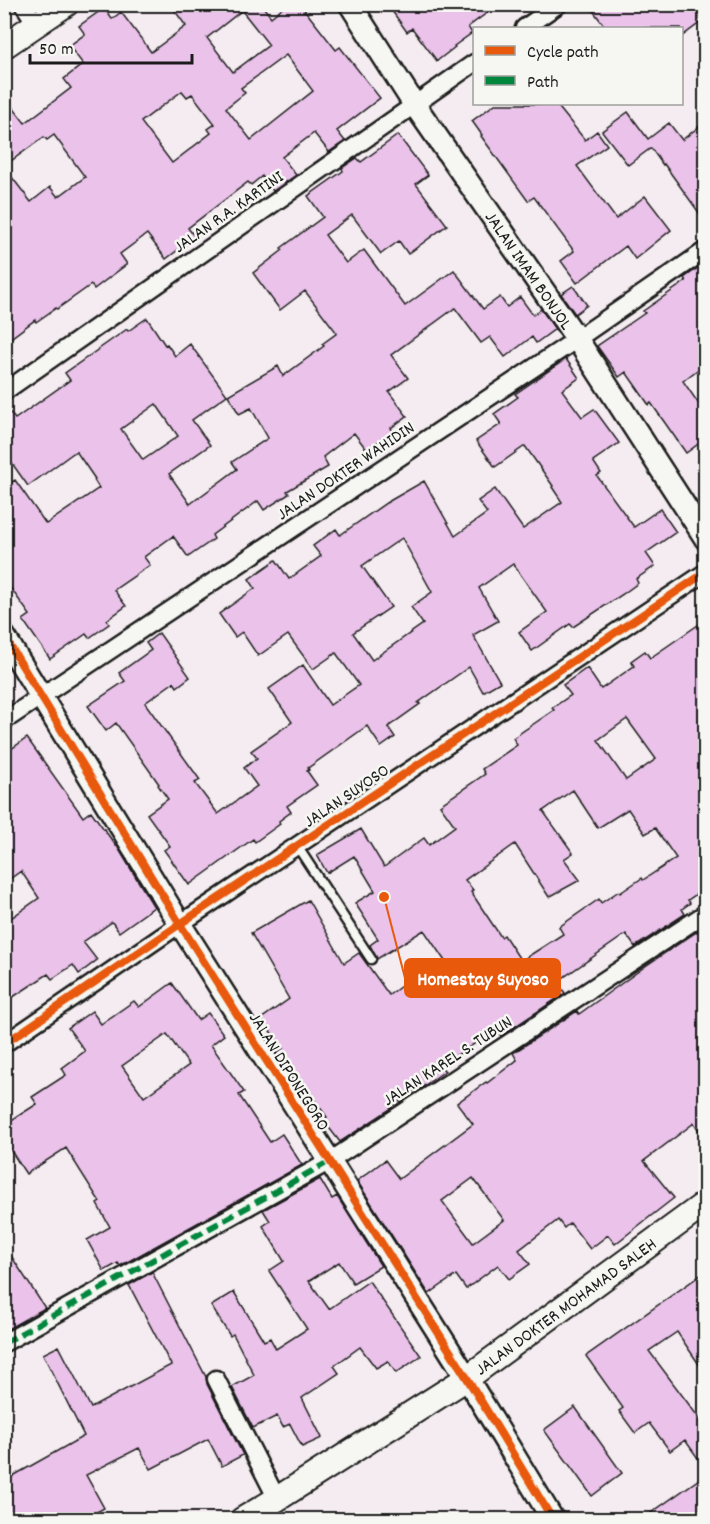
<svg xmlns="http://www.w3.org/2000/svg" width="710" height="1524" font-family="Dekko,sans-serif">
<rect width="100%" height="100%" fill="#f4ecf0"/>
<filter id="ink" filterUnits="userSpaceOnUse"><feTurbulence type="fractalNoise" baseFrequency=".0167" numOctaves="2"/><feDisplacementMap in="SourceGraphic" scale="12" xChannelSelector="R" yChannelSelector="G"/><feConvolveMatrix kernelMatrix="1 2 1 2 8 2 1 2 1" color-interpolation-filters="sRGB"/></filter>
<g filter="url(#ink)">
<!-- building -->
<path fill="#eac2ea" stroke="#1c1c1c" stroke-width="1.5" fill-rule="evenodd" d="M170,4H250L207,38L233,72L269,45L243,12L253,4H261L271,17L287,4H300L336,50L340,47L380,98L337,131L345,141L329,152L314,133L282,157L296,175L273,191L262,176L251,185L248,182L188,228L195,237L166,259L147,234L120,254L127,264L94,289L91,285L57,309L56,308L36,322L35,320L4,343V167L31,202L50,187L58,197L85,177L54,135L47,140L44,137L4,166V96L25,123L71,88L64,79L83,64L69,46L85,34L79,26L104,8L112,19L121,12L151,52L186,26ZM286,55L313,91L251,140L226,108L245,93L241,88ZM182,91L187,97L192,94L215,124L208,129L211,133L172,163L141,122Z
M387,4H499L468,27L472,33L454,46L455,47L437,61L412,28L407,32Z
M588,4H705V19L681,37V28H606Z
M495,104H556L585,140L597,131L607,145L577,166L616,219L645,196L671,230L635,259L626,246L577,283L561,261L574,251L534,197L528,201L481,136L482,135L472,121Z
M628,112L648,139L669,123L682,140L705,122V221L664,164L663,165L651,148L628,165L602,131Z
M398,135L428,175L416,184L447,225L408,254L399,241L381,254L352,215L325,235L346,263L364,250L405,306L454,270L483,309L500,297L507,307L520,297L533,315L541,309L555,329L536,343L532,337L505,357L490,337L481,343L455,308L391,355L408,378L389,392L407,416L391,428L393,431L367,450L354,433L323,457L328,467L287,491L289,494L264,510L258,501L212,535L214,539L188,557L173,536L144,557L150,565L114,590L126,606L107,620L109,624L89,638L86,634L50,659L23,620L30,615L4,579V487L15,480L46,524L99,488L94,480L95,479L76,451L28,486L4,452V405L15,419L70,380L65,373L127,329L128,331L147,318L165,345L167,344L175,356L190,344L227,395L192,420L210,445L169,474L190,504L237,469L232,462L268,438L251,408L239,414L228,395L278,366L283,376L324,346L322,344L337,333L305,291L280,310L253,273L283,250L281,248L323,217L308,196L343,171L342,168L357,158L361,162ZM156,404L178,436L143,460L121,429Z
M705,263V364L683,381L705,413V439L686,453L651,403L649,405L626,372L619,377L597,346L645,313L643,311L686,281L684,278Z
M573,286L587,305L575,314L561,294Z
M566,359L579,378L562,390L582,417L594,409L619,443L593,461L601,473L597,476L634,527L660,509L676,532L646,553L655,566L636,579L638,583L623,594L573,627L570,624L532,651L519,632L547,612L513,564L479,588L498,621L473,635L500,682L483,692L469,667L418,703L420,704L388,727L395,737L381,747L367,726L308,768L309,770L307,771L317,785L287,806L291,812L279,821L280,824L255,842L253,839L189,885L164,850L170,846L147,814L168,799L158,785L159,784L116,723L106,731L88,706L125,681L119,673L151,650L146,643L159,633L190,677L177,687L174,682L145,703L200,780L195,783L218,814L257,786L244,768L257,758L251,751L292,722L269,689L303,665L330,705L359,685L336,653L313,669L288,635L258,656L242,632L235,637L219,614L255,588L249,579L276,560L289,579L321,556L313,546L336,529L340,535L386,503L424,481L455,536L487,513L478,501L495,489L523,529L562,502L552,487L553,486L525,446L495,467L476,441L501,424L494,414L518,397L515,394ZM402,538L432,592L411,607L423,624L372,660L353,633L391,607L362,566Z
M698,625L705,636V888L688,900L690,903L682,909L685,914L635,947L626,934L557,982L565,993L501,1036L497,1029L440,1066L445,1071L421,1088L420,1086L391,1107L392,1108L340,1142L323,1120L327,1117L296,1075L292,1077L276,1053L283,1048L261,1019L289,999L251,933L308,900L344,963L359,953L389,995L404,984L410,992L449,967L424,930L377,959L370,945L378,939L355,903L375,891L354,856L327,873L317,855L361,829L384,867L424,838L429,845L455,826L440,805L485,774L482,769L517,745L513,738L554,710L552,708L571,695L563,685L587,668L601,689L634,666L631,661L645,651L650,658ZM627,719L656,759L626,780L598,740ZM573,790L598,828L628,809L645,834L655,828L676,858L643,880L642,878L620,893L619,891L601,903L599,899L559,927L563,934L521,961L504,935L501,937L471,892L473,890L465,880L515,844L549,897L580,880L564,859L573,853L543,811Z
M27,738L83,817L91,811L116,846H117L154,907L119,932L112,922L83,942L97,960L79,974L73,965L52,979L48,974L4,1003V923L39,898L21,871L4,883V754Z
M698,931L705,942V1139L694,1123L644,1161L674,1198L615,1244L608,1235L590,1249L570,1223L564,1228L558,1220L519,1250L530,1264L509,1279L498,1265L466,1289L456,1275L429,1294L357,1181L385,1160L399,1179L473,1124L457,1103L486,1082L487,1083L517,1060L513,1053L577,1011L579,1014L647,965ZM473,1178L504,1220L473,1243L442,1201Z
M172,983L198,1020L208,1013L224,1035L211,1045L244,1092L239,1095L270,1142L282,1134L302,1165L120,1266L118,1263L104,1271L87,1240L110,1227L97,1204L100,1202L66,1148L26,1174L4,1140V1125L37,1104L32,1097L66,1075L62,1068L85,1051L68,1028L92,1011L101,1024L134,1001L139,1007ZM167,1034L189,1065L144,1097L122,1066Z
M320,1179L332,1199L337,1196L381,1266L353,1283L339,1262L309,1281L329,1309L369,1281L421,1356L396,1373L388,1361L376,1368L360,1347L334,1366L339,1373L302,1398L322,1438L302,1447L290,1424L283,1427L277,1416L253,1428L232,1387L254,1375L233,1334L230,1336L211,1306L234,1292L264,1341L270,1338L276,1349L307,1329L269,1271L284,1261L263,1226L270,1221L263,1210Z
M4,1245L45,1308L4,1331Z
M152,1272L206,1377L207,1384L243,1455L222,1466L208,1439L151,1469L139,1448L86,1475L104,1508L83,1520H14L4,1503V1481L84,1436L43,1354L59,1346L91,1408L171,1365L129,1285Z
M705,1272V1373L677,1332L649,1351L705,1426V1468L685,1440L670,1451L649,1423L635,1433L619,1411L623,1408L586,1356Z
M575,1407L622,1473L592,1496L544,1430Z
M705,1475V1520H641Z"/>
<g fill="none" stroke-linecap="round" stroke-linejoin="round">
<defs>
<path id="service" d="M297,846L371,959"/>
<path id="minor" d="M23,4L37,25
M524,28L559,4
M4,392L474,63
M4,721L577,339L706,250
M4,1044L180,924L706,572
M4,1343L330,1161L706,913
M216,1379L277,1499"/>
<g id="tertiary">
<path id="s1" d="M350,4L414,104L577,339L706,539"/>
<path d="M4,636L180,924L467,1378L553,1520"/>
</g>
<g id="secondary">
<path d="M4,46L66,4"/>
<path id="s2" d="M242,1520L277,1499L467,1378L706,1203"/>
</g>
</defs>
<!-- service casing -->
<use href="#service" stroke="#1c1c1c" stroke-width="13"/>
<!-- minor casing -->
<use href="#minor" stroke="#1c1c1c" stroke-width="21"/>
<!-- tertiary casing -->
<use href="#tertiary" stroke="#1c1c1c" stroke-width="26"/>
<!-- secondary casing -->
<use href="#secondary" stroke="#1c1c1c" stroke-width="28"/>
<!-- service -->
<use href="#service" stroke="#f6f6f2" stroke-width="8"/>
<!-- minor -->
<use href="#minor" stroke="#f6f6f2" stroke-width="16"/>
<!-- tertiary -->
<use href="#tertiary" stroke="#f6f6f2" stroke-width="21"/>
<!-- secondary -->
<use href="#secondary" stroke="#f6f6f2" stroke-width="24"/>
<!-- quiet -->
<path stroke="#00873e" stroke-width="6" stroke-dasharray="12 6" stroke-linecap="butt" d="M4,1343L330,1161"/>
<defs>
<path id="cycleway" d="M4,636L180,924L467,1378L553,1520
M4,1044L180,924L706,572"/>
</defs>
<!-- cycleway casing -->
<use href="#cycleway" stroke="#f6f6f2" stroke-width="11"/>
<!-- cycleway -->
<use href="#cycleway" stroke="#e8590c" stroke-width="8"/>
</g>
</g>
<g text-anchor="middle" stroke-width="5" stroke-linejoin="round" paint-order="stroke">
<!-- street labels -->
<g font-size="18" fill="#1c1c1c" stroke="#f6f6f2">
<text transform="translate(228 211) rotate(-35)" y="6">JALAN R.A. KARTINI</text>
<text dy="6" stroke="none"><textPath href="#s1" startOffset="321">JALAN IMAM BONJOL</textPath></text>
<text transform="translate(345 470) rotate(-34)" y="6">JALAN DOKTER WAHIDIN</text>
<text transform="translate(346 795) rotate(-34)" y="6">JALAN SUYOSO</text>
<text transform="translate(447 1060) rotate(-33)" y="6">JALAN KAREL S. TUBUN</text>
<text transform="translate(290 1071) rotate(58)" y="6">JALAN DIPONEGORO</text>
<text dy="6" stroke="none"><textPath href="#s2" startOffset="388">JALAN DOKTER MOHAMAD SALEH</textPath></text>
</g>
</g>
<!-- callouts -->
<path fill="none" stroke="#e8590c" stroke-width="2" d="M384 897L405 978"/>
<circle fill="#e8590c" stroke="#f6f6f2" stroke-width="2" cx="384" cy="897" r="6"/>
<rect fill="#e8590c" stroke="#e8590c" stroke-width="2" x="405" y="959" width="155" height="38" rx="6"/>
<g font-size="20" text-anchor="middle" font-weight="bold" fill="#fff">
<text x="483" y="985">Homestay Suyoso</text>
</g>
<!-- margin -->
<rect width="710" height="1524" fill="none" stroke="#f6f6f2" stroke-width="24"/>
<rect x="12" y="12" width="686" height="1500" fill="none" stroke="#1c1c1c" stroke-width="2" filter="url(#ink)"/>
<!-- legend -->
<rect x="473" y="27" width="210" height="78" fill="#f6f6f2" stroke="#9f9f9c" stroke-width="1.5"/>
<rect x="485" y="46" width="30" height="9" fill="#e8590c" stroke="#9f9f9c" stroke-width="1.5"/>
<text x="527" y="57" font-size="18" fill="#1c1c1c">Cycle path</text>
<rect x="485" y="76" width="30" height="9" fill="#00873e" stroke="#9f9f9c" stroke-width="1.5"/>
<text x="527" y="87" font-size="18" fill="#1c1c1c">Path</text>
<!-- scale -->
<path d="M30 54v9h162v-9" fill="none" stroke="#1c1c1c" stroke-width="3"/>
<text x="39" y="54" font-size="18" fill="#1c1c1c" stroke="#f6f6f2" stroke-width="4.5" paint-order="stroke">50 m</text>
</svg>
